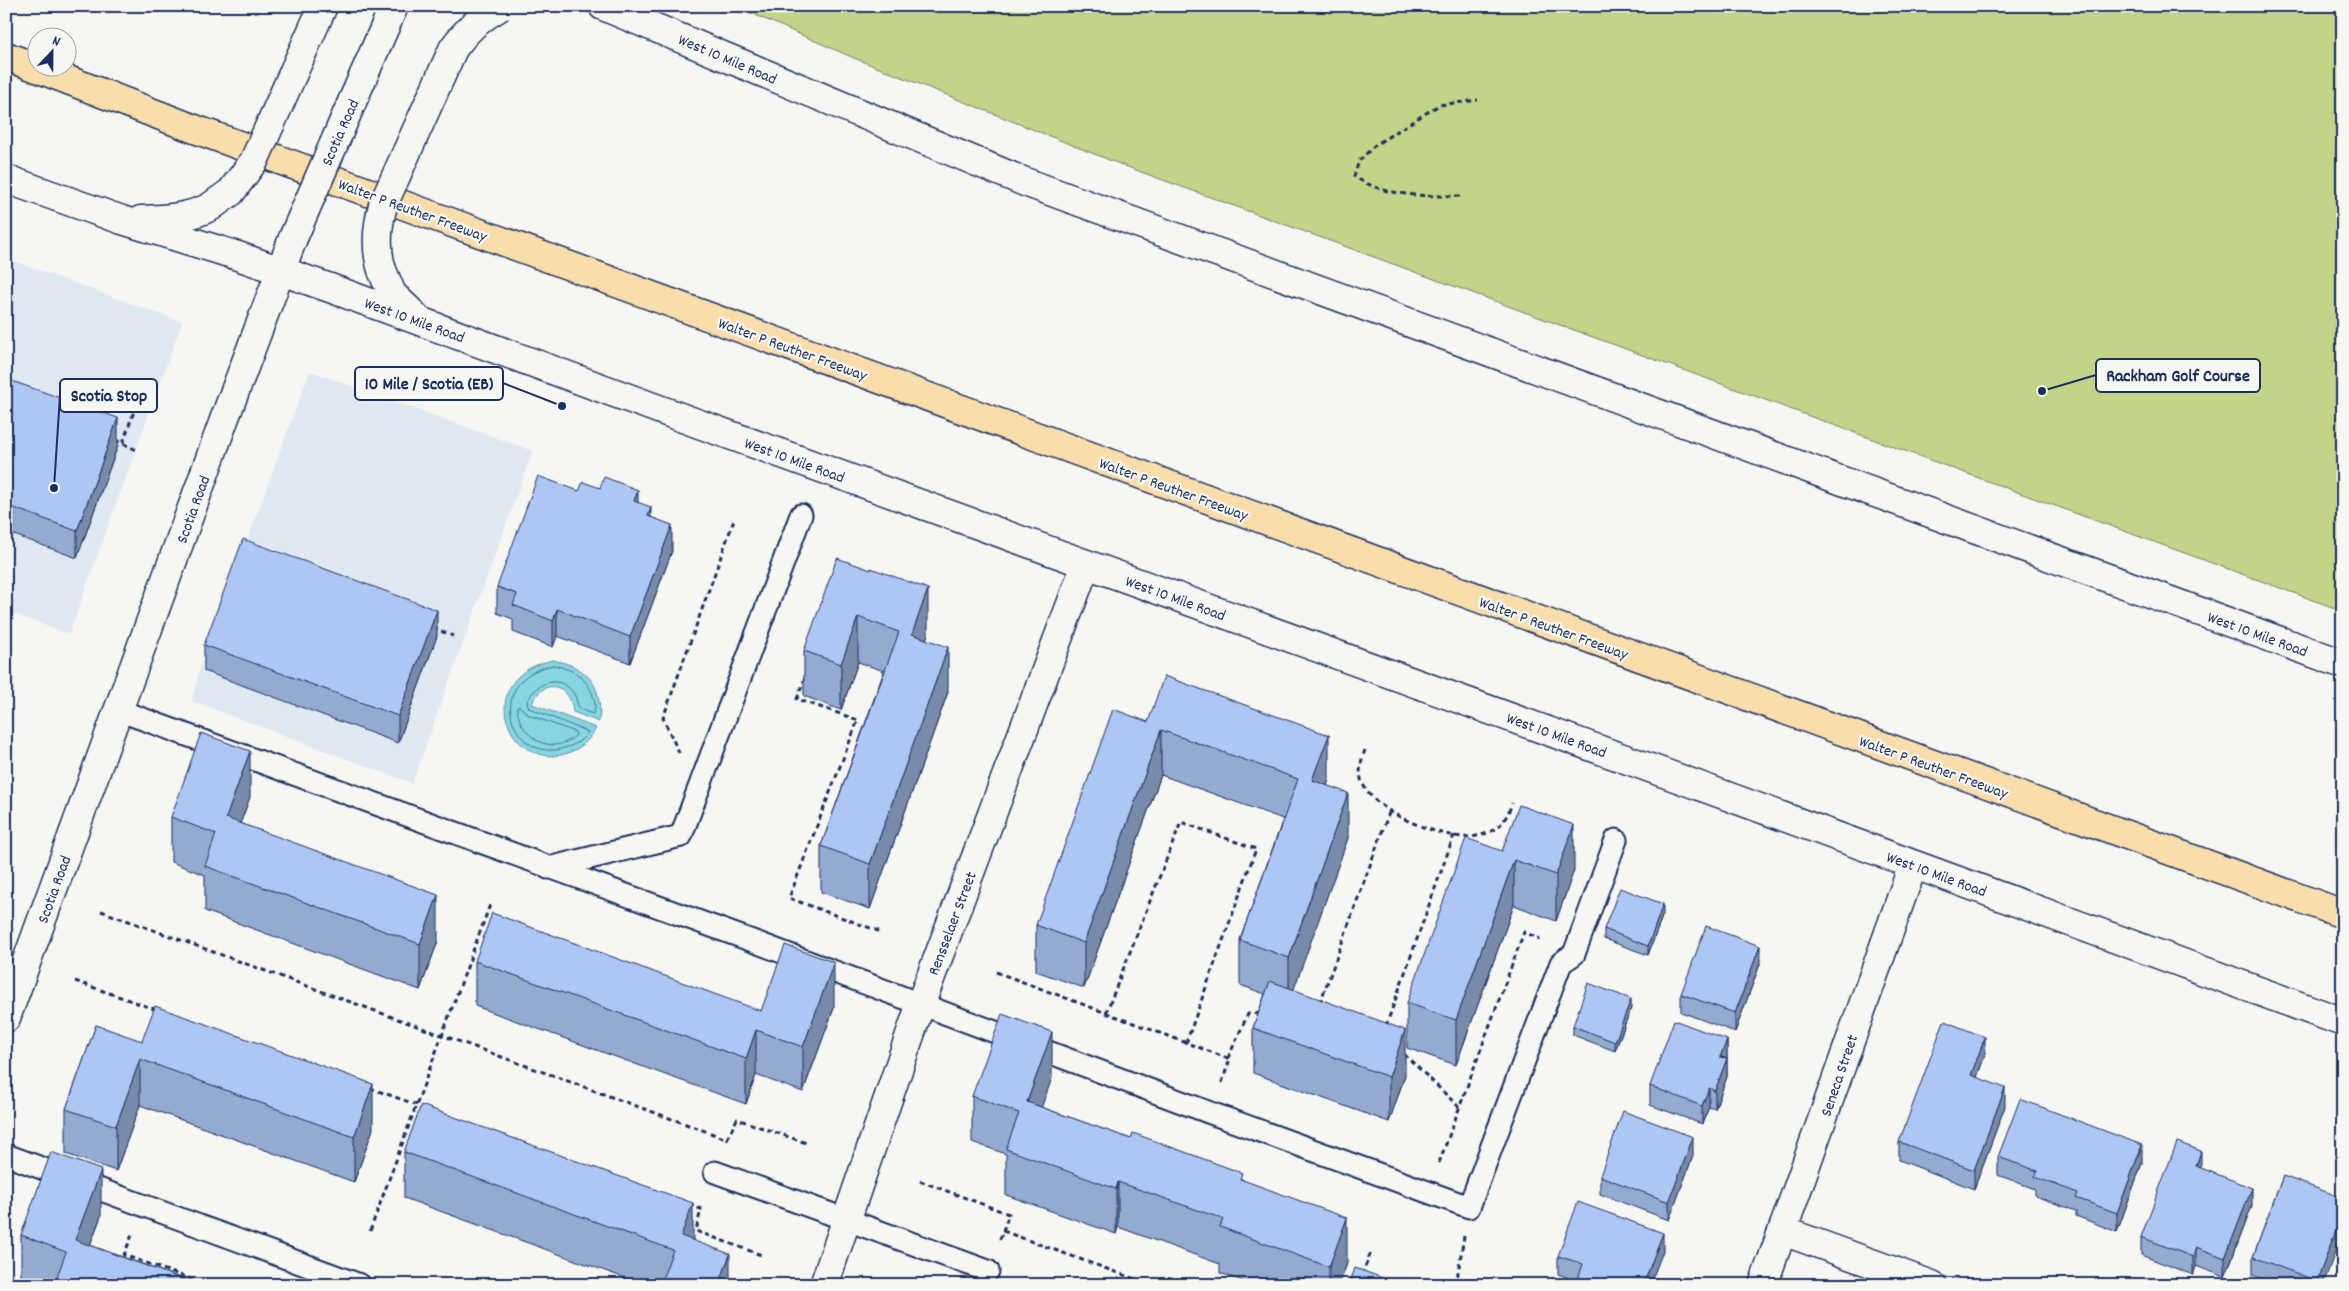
<svg xmlns="http://www.w3.org/2000/svg" width="2349" height="1291" font-family="Dekko,sans-serif">
<rect width="100%" height="100%" fill="#f6f6f2"/>
<filter id="ink" filterUnits="userSpaceOnUse"><feTurbulence type="fractalNoise" baseFrequency=".02" numOctaves="2"/><feDisplacementMap in="SourceGraphic" scale="10" xChannelSelector="R" yChannelSelector="G"/><feConvolveMatrix kernelMatrix="1 2 1 2 8 2 1 2 1" color-interpolation-filters="sRGB"/></filter>
<g filter="url(#ink)">
<!-- built -->
<path fill="#e0e8f2" d="M10,260L182,322L69,634L6,611V273Z
M310,371L533,451L412,783L192,701L200,667Z"/>
<!-- green -->
<path fill="#c3d387" stroke="#6f8172" d="M735,6H2343V611L1122,165L854,58Z"/>
<!-- water -->
<path fill="#85d6e0" stroke="#5b93ac" d="M553,660C589,667 603,686 599,722L573,712C571,684 543,676 532,704L596,728C590,740 581,748 568,753C509,774 469,677 553,660Z"/>
<g fill="none" stroke-linecap="round" stroke-linejoin="round">
<!-- shore -->
<path stroke="#457292" stroke-width="1" d="M553,665C574,669 588,678 594,699C595,705 596,709 593,714L579,709C577,703 576,696 572,691C556,673 535,684 527,702L529,708L588,732C584,739 575,745 567,747C512,768 480,679 553,665Z
M519,706L529,715L575,732L576,735C552,758 519,737 517,708Z"/>
<defs>
<path id="service" d="M118,710L758,943L1208,1112L1469,1207L1561,963L1574,954L1616,840
M548,868L681,836L801,515
M6,1155L360,1285
M715,1172L988,1271"/>
<path id="minor" d="M1783,1231L1932,1285
M824,1285L921,1003L1086,564
M1763,1285L1913,865"/>
<path id="tertiary" d="M352,102L394,6
M6,1018L224,420L293,238"/>
<path id="secondary" d="M603,6L1025,182L2343,664
M6,179L122,220L235,255L330,288L680,417L1686,781L2343,1022
M141,220C166,219 188,218 210,207
M382,270L392,294L415,316"/>
<path id="motorway" d="M6,56L192,128L406,206L2343,914"/>
</defs>
<!-- service casing -->
<use href="#service" stroke="#1b2f5e" stroke-width="25"/>
<!-- minor casing -->
<use href="#minor" stroke="#1b2f5e" stroke-width="31"/>
<!-- tertiary casing -->
<use href="#tertiary" stroke="#1b2f5e" stroke-width="31"/>
<!-- secondary casing -->
<use href="#secondary" stroke="#1b2f5e" stroke-width="31"/>
<!-- motorway casing -->
<use href="#motorway" stroke="#1b2f5e" stroke-width="31"/>
<!-- path -->
<path stroke="#1b2f5e" stroke-width="3" stroke-dasharray="5 4" stroke-linecap="butt" d="M1460,196C1425,196 1383,197 1354,176L1359,161L1375,145L1439,105L1478,100
M115,440L139,451
M123,443L135,408
M433,628L453,636
M805,678L797,699L858,720L789,898L881,932
M1365,750C1361,761 1357,775 1364,786C1377,813 1439,837 1467,837C1477,837 1488,834 1496,828C1505,822 1509,812 1512,803
M679,753L663,718L734,520
M101,911L727,1139L737,1119L806,1143
M996,972L1230,1059L1221,1085
M75,981L157,1010
M1320,1003L1390,810
M1106,1013L1181,822L1256,849L1186,1043
M1386,1026L1454,835
M1404,1054L1459,1107
M1228,1058L1248,1014L1261,1013
M370,1088L423,1107
M1439,1163L1524,932L1540,939
M920,1181L1009,1214L999,1242
M689,1205L701,1209L696,1231L764,1256
M370,1231L491,902
M1003,1231L1151,1285
M132,1235L124,1255L207,1285
M1362,1275L1371,1252
M1456,1285L1464,1236"/>
<!-- service -->
<use href="#service" stroke="#f6f6f2" stroke-width="21"/>
<!-- minor -->
<use href="#minor" stroke="#f6f6f2" stroke-width="28"/>
<!-- tertiary -->
<use href="#tertiary" stroke="#f6f6f2" stroke-width="28"/>
<!-- secondary -->
<use href="#secondary" stroke="#f6f6f2" stroke-width="28"/>
<!-- motorway -->
<use href="#motorway" stroke="#f9deab" stroke-width="28"/>
<defs>
<path id="tertiary-bridge" d="M293,238L352,102"/>
<path id="secondary-bridge" d="M210,207L231,192L254,161L323,6
M382,270C375,248 377,227 383,205L453,49C467,29 480,18 501,6"/>
</defs>
<!-- tertiary-bridge casing -->
<use href="#tertiary-bridge" stroke="#1b2f5e" stroke-width="31" stroke-linecap="butt"/>
<!-- secondary-bridge casing -->
<use href="#secondary-bridge" stroke="#1b2f5e" stroke-width="31" stroke-linecap="butt"/>
<!-- tertiary-bridge -->
<use href="#tertiary-bridge" stroke="#f6f6f2" stroke-width="28"/>
<!-- secondary-bridge -->
<use href="#secondary-bridge" stroke="#f6f6f2" stroke-width="28"/>
</g>
<!-- wall -->
<path fill="#95aad1" stroke="#1b2f5e" d="M6,379L118,445L77,558L6,532Z
M600,488L638,502L651,517L672,551L630,663L557,636L553,647L513,632V619L497,613V587Z
M871,570L928,634L926,639L948,692L870,909L821,892V846L884,671L858,662L841,710L804,696V651Z
M437,636L398,743L204,671V645Z
M1148,722L1329,780L1327,785L1348,838L1293,989L1405,1075L1389,1122L1253,1073V1028L1265,994L1240,985V940L1283,819L1161,775L1084,988L1036,971V925Z
M250,797L240,823L438,941L420,990L205,911V875L171,862V817Z
M1502,851L1574,870L1556,921L1514,905L1456,1065L1407,1048V1003Z
M1663,914L1648,955L1604,939V929Z
M475,961L761,1011L834,1008L803,1092L756,1075L746,1104L475,1006Z
M1760,964L1735,1032L1681,1012V994Z
M1631,1008L1615,1051L1573,1035V1026Z
M96,1025L373,1129L354,1182L140,1105L116,1171L66,1154V1109Z
M1727,1040V1077L1715,1109L1709,1107L1702,1124L1650,1105V1086Z
M1985,1055L1977,1077L2005,1106L1974,1189L1899,1160V1142Z
M1052,1078L1041,1107L1242,1179L1347,1263L1339,1285H1254L1220,1273V1264L1118,1227L1116,1234L1006,1195V1154L972,1142V1096Z
M404,1152L693,1240L730,1285H644L404,1198Z
M1693,1156L1669,1220L1600,1194V1176Z
M1998,1157L2142,1163L2117,1232L2076,1216V1211L2035,1196V1189L1998,1175Z
M2201,1169L2252,1206L2225,1277L2196,1266L2193,1275L2141,1255V1237Z
M2283,1176L2323,1285H2278L2253,1275V1257Z
M101,1216L90,1245L199,1285H33L21,1280V1235Z
M1663,1251L1577,1281L1558,1274V1256Z"/>
<!-- shaded-wall -->
<path fill="#798baa" stroke="#1b2f5e" d="M118,418V445L77,558V531Z
M638,490V516L634,501Z
M651,507V533L648,516Z
M672,525V551L630,663V637Z
M928,589V634L912,679V634Z
M557,609V636L553,647V621Z
M437,610V636L398,743V716Z
M858,617V662L841,710V664Z
M12,630V648L6,665V647Z
M948,647V692L870,909V864Z
M1161,730V775L1084,988V943Z
M1329,735V780L1312,826V780Z
M250,751V797L226,863V818Z
M1348,793V838L1289,1003V958Z
M1574,825V870L1556,921V875Z
M1514,860V905L1456,1065V1020Z
M438,895V941L420,990V944Z
M1663,904V914L1648,955V946Z
M1760,946V964L1735,1032V1013Z
M834,962V1008L803,1092V1047Z
M1631,999V1008L1615,1051V1042Z
M756,1030V1075L746,1104V1059Z
M1405,1030V1075L1389,1122V1077Z
M1052,1032V1078L1027,1147V1102Z
M1985,1037V1055L1971,1093V1075Z
M1727,1040V1058L1720,1057Z
M1727,1058V1077L1715,1109V1091Z
M140,1059V1105L116,1171V1126Z
M373,1084V1129L354,1182V1137Z
M1709,1088V1107L1702,1124V1106Z
M2005,1088V1106L1974,1189V1170Z
M1693,1137V1156L1669,1220V1202Z
M2142,1145V1163L2117,1232V1213Z
M2201,1151V1169L2196,1166Z
M101,1170V1216L75,1285V1240Z
M1118,1182V1227L1116,1234V1189Z
M2252,1188V1206L2225,1277V1258Z
M693,1203V1248L681,1236Z
M2343,1212V1231L2323,1285H2317V1281Z
M1347,1218V1263L1339,1285H1329V1267Z
M1663,1233V1251L1650,1285H1643Z
M2196,1247V1266L2193,1275V1257Z
M730,1254V1285H719Z"/>
<!-- building -->
<path fill="#adc6f3" stroke="#1b2f5e" d="M6,379L118,418L77,531L6,505Z
M538,476L579,491L583,482L600,488L604,477L638,490L634,501L651,507L648,516L672,525L630,637L557,609L553,621L513,605L517,594L497,587Z
M243,539L437,610L398,716L204,645Z
M837,558L871,570V568L928,589L912,634L948,647L870,864L821,846L899,632L858,617L841,664L804,651Z
M6,627L12,630L6,647Z
M1164,676L1329,735L1312,780L1348,793L1289,958L1240,940L1298,779L1161,730L1084,943L1036,925L1113,709L1148,722Z
M201,733L250,751L226,818L438,895L420,944L205,866L216,834L171,817Z
M1519,805L1574,825L1556,875L1514,860L1456,1020L1407,1003L1466,838L1502,851Z
M1620,888L1663,904L1648,946L1604,929Z
M492,913L761,1011L785,945L834,962L803,1047L756,1030L746,1059L475,961Z
M1706,926L1760,946L1735,1013L1681,994Z
M1270,981L1405,1030L1389,1077L1253,1028Z
M1588,983L1631,999L1615,1042L1573,1026Z
M155,1006L373,1084L354,1137L140,1059L116,1126L66,1109L96,1025L142,1041Z
M1002,1014L1052,1032L1027,1102L1131,1139L1133,1133L1242,1173L1240,1179L1347,1218L1329,1267L1220,1227L1223,1219L1118,1182L1116,1189L1006,1149L1019,1113L972,1096Z
M1674,1020L1727,1040L1720,1057L1727,1058L1715,1091L1709,1088L1702,1106L1650,1086Z
M1944,1021L1985,1037L1971,1075L2005,1088L1974,1170L1899,1142Z
M2020,1099L2142,1145L2117,1213L2076,1198L2078,1193L2035,1177L2038,1171L1998,1157Z
M421,1105L693,1203L681,1236L730,1254L719,1285H660L673,1250L404,1152Z
M1623,1111L1693,1137L1669,1202L1600,1176Z
M2177,1142L2201,1151L2196,1166L2252,1188L2225,1258L2196,1247L2193,1257L2141,1237Z
M51,1152L101,1170L75,1240L199,1285H54L66,1252L21,1235Z
M2283,1176L2343,1198V1212L2317,1281L2253,1257Z
M1578,1202L1663,1233L1643,1285H1576L1583,1264L1558,1256Z
M1355,1268L1402,1285H1349Z"/>
</g>
<g text-anchor="middle" stroke-width="4.5" stroke-linejoin="round" paint-order="stroke">
<!-- street labels -->
<g font-size="16" fill="#1b2f5e" stroke="#f6f6f2">
<text transform="translate(728 58) rotate(23)" y="6">West 10 Mile Road</text>
<text transform="translate(339 132) rotate(-66)" y="6">Scotia Road</text>
<text transform="translate(413 209) rotate(20)" y="6">Walter P Reuther Freeway</text>
<text transform="translate(415 319) rotate(20)" y="6">West 10 Mile Road</text>
<text transform="translate(793 348) rotate(20)" y="6">Walter P Reuther Freeway</text>
<text transform="translate(795 459) rotate(20)" y="6">West 10 Mile Road</text>
<text transform="translate(1174 488) rotate(20)" y="6">Walter P Reuther Freeway</text>
<text transform="translate(192 509) rotate(-70)" y="6">Scotia Road</text>
<text transform="translate(1176 597) rotate(20)" y="6">West 10 Mile Road</text>
<text transform="translate(1554 627) rotate(20)" y="6">Walter P Reuther Freeway</text>
<text transform="translate(2258 633) rotate(20)" y="6">West 10 Mile Road</text>
<text transform="translate(1557 734) rotate(20)" y="6">West 10 Mile Road</text>
<text transform="translate(1934 766) rotate(20)" y="6">Walter P Reuther Freeway</text>
<text transform="translate(1937 873) rotate(20)" y="6">West 10 Mile Road</text>
<text transform="translate(53 889) rotate(-70)" y="6">Scotia Road</text>
<text transform="translate(951 923) rotate(-69)" y="6">Rensselaer Street</text>
<text transform="translate(1838 1075) rotate(-71)" y="6">Seneca Street</text>
</g>
</g>
<!-- callouts -->
<path fill="none" stroke="#1b2f5e" stroke-width="2" d="M2042 391L2096 375M562 406L503 383M54 488L60 395"/>
<g fill="#1b2f5e" stroke="#f6f6f2" stroke-width="2">
<circle cx="2042" cy="391" r="5"/>
<circle cx="562" cy="406" r="5"/>
<circle cx="54" cy="488" r="5"/>
</g>
<g fill="#f6f6f2" stroke="#1b2f5e" stroke-width="2">
<rect x="2096" y="359" width="164" height="33" rx="5"/>
<rect x="355" y="367" width="148" height="33" rx="5"/>
<rect x="60" y="379" width="97" height="33" rx="5"/>
</g>
<g font-size="18" text-anchor="middle" font-weight="bold" fill="#1b2f5e">
<text x="2178" y="381">Rackham Golf Course</text>
<text x="429" y="389">10 Mile / Scotia (EB)</text>
<text x="109" y="401">Scotia Stop</text>
</g>
<!-- margin -->
<rect width="2349" height="1291" fill="none" stroke="#f6f6f2" stroke-width="25"/>
<rect x="12" y="12" width="2324" height="1266" fill="none" stroke="#1b2f5e" stroke-width="2" filter="url(#ink)"/>
<!-- north arrow -->
<g transform="translate(52 52) rotate(22)"><circle r="24" fill="#f6f6f2" stroke="#9ea6b7"/>
<path d="M0-4L9 19L0 12L-9 19Z" fill="#1b2f5e"/>
<text y="-8" font-size="14" font-weight="bold" text-anchor="middle" fill="#1b2f5e">N</text>
</g>
</svg>
